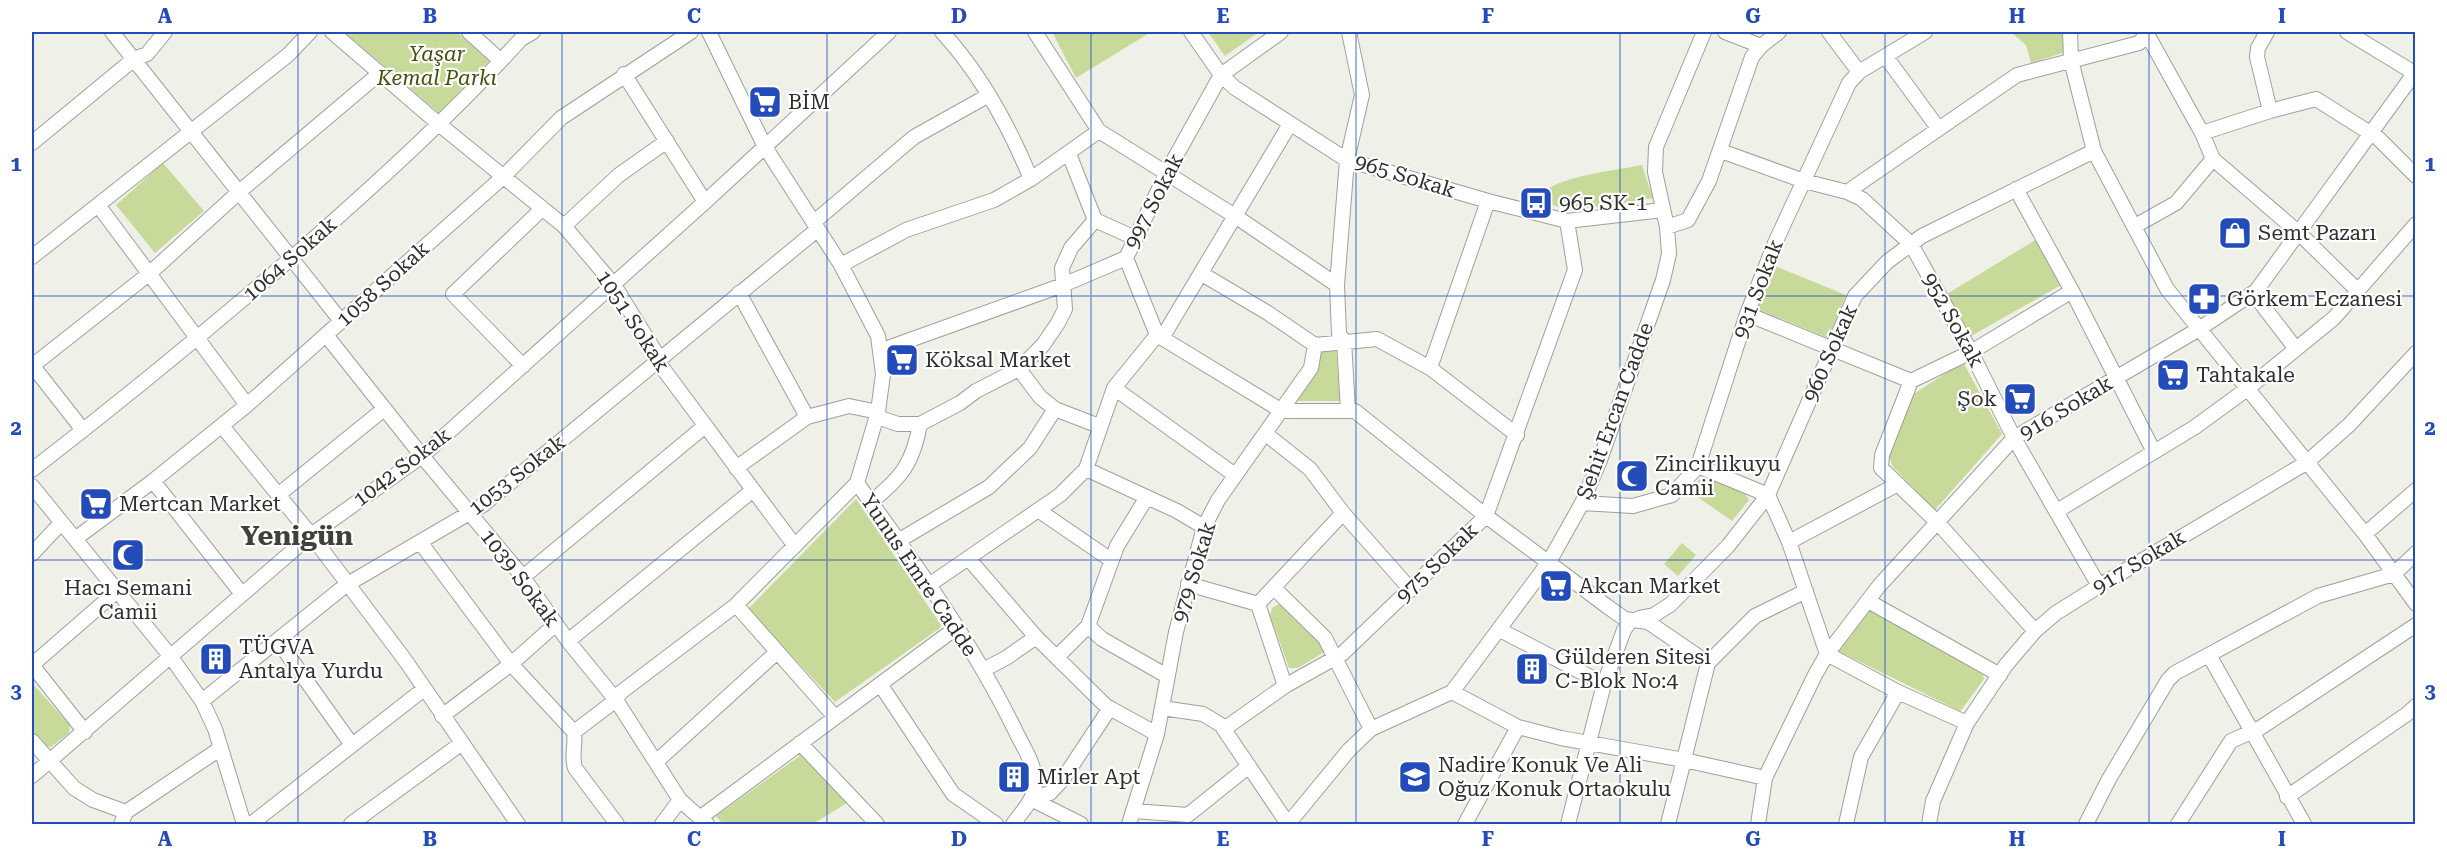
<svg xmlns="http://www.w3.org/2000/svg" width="2447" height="856" font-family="'Roboto Serif',serif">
<rect width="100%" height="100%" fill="#eff1e9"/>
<!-- green -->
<path fill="#c8da9a" d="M344,32H457L489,61L439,113Z
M1052,32H1151L1076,78Z
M1208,32H1259L1225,56Z
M2011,32H2065L2069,51L2031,63L2026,45Z
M163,163L204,211L155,253L116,205Z
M1642,165L1653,198C1625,202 1563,218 1541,199L1540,194C1563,175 1613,171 1642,165Z
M2037,239L2063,284L1971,336L1947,294Z
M1775,266L1846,295L1828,338L1757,309Z
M1336,349L1340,401H1290L1317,350Z
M1963,362L2002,434L1935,510L1893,467L1888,454L1909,397Z
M1700,479C1719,478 1740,482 1749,500L1732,521L1689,491Z
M856,499L941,625L940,628L835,702L748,609Z
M1682,543L1696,555L1678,576L1664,564Z
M1282,602L1320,641L1326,651L1298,668H1289L1270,615L1272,608Z
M1871,609L1983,675L1984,679L1963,708L1960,711L1838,651Z
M32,683L70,725L69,733L51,747L41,746L32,735Z
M805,752L850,801L813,824H723L716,816Z"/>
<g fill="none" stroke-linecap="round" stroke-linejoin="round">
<defs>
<path id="minor" d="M112,32L341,321
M332,32L440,125L564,226L614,285L656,353L658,362L795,546
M469,32L501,61
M709,32L765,147L841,265L878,336L883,374L878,412L857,483C915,563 974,645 1017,734C1025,750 1036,766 1035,785C1034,800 1021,813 1013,824
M942,32C981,74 1009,126 1031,179
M1035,32L1099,131L1235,216L1337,285
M1191,32L1221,75L1235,88L1347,160L1488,201L1567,221L1663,210
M1725,32L1761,46
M1829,32L1859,72
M2070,32L2071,60L2094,151L2167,289L2365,534L2416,604
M2267,32L2258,48L2257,57L2270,111
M2347,32L2416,74
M2147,34L2202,133L2213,159L2298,232L2357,290
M1886,57L1938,128
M624,74L705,202
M2202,133L2270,111L2316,99L2378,138L2416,176
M32,143L134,59L147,54L165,32
M1721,151L1804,181L1847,192L1862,199L1911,244L1971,352L2014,438L2099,586
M2016,189L2072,291L2154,452
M1847,192L2017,75L2139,43L2149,32
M98,205L247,405
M1095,220L1135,238
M814,222L914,137L989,95
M564,226L619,175L667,141
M2135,226L2176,203L2213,159
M1667,227L1688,220L1709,181L1752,57L1761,46L1779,32
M32,257L288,55L310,32
M1126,258L1157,335L1282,411H1355L1486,516L1608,607L1625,619L1648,622L1708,663
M841,265L906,230L994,200L1031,179L1099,131
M1202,274L1268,313L1315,345L1377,339L1430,368L1517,435
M739,293L807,417
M2253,293L2296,349
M1747,314L1911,381
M326,335L422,456L523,577L568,641L616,700L680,800L707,824
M1162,338L1290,124
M882,350L1063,285L1126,258L1167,172L1221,75L1281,32
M32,365L83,430
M32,366L150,273L239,192L380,73
M523,366L453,294L542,209
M1430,368L1488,201
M1019,369L1040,397L1055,409L1099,426
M1114,388L1235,475
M1348,411L1344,341L1339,334L1337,285L1347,160L1362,95L1349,32
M877,417L898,424H920L960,403L976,391L1019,369L1043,345L1058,323L1065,309L1062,268L1071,248L1095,220L1069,154
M222,426L311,535L405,660L518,824
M1266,434L1310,469L1343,513L1411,590
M1698,466L1768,495L1789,542L1827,654L1898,692L1967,723
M736,468L807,417L849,406L878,412
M1086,469L1177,511L1204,527
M32,470C124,399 214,325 302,249C378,182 453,114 521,39L533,32
M153,481L242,594
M32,486L171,657L202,701L215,729L244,824
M278,495L384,409
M871,502C902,477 913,463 920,424
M1582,503L1633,506L1672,495L1698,466L1747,314L1775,243L1849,83L1859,72L1925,32
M1038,510L1111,560
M2057,511L2195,427L2247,389L2334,318L2416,224
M2365,534L2416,490
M75,539L153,481L247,405L503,177L561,118L691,32
M898,541L989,487L1030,448L1055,409
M420,542L511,664L574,732C576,745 571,755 575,768L617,824
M1789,542L1898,484
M32,554L61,523
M968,558L1036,637L1106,706L1157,734
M523,577L705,426
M1188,584L1258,604L1285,686
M929,585L1060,495L1086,469L1114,388L1157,335
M1274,588L1325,638L1371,729
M1868,601L2000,675
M1258,604L1343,513
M736,605L835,717
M1639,618L1654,615L1671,604L1728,546L1768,495L1855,296L1887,262L1922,236L2094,151
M1088,626L1102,639L1167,676
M1500,630L1604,684
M2035,631L1938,523L1881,468L1882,455L1911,381L1971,352L2072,291
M278,641L352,745
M568,641L753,490
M2209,655L2304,824
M1057,657L1088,626L1117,546L1147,497
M32,665L117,591
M32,665L85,732
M983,670L1006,658L1036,637
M880,684L953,794L996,824
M1452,692L1518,727L1561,738L1684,760L1765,778
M202,701L346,585L483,505L818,229
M1162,708L1203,714L1221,725L1288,824
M442,716L511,664L556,624
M1224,729L1285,686L1342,654L1486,516L1575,270L1567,221
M574,732L616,700L620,693L736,605L857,483
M32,741L74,788L93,800L126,812
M800,743L877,824
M656,762L777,652
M32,776L311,535L422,456L705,202L889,32
M2287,797L2407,714L2416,706
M1031,799L1050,793L1063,779L1110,708
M1031,799L1081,824
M1134,811L1188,815L1249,766
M701,817L956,628
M121,824L126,812L221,748
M251,824L424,689
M351,824L462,743
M662,824L680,800
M1129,824L1157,734L1176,632L1204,527L1218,500L1311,368L1315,345
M1288,824L1349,750L1371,729L1452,692L1549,562L1582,503L1600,460L1663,280L1669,254L1667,227L1655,172L1656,147L1704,32
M1465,824L1518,727
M1568,824L1604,684L1624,630L1631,620
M1668,824L1708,663L1755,616L1806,591
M1758,824L1765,778L1815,675L1827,654L1879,586L2014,438L2199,329L2256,291L2416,71
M1846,824L1861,757L1898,692
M1929,824L1933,801L1967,723L2006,665L2035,631L2056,613L2099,586L2306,463L2349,425L2416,353
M2086,824L2109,779L2168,680L2175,673L2318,596L2394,574L2416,553
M2178,824L2231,741L2260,728L2416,625"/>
</defs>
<!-- minor casing -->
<use href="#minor" stroke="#9ea099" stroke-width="16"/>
<!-- minor -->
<use href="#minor" stroke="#fff" stroke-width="14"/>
</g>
<!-- grid -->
<path fill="none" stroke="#234cba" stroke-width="1.5" stroke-opacity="0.55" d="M298,32V824M562,32V824M827,32V824M1091,32V824M1356,32V824M1620,32V824M1885,32V824M2149,32V824M32,296H2416M32,560H2416"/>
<!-- icons -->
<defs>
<symbol id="supermarket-square" viewBox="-11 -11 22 22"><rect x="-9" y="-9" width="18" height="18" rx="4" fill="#234cba" stroke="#fff"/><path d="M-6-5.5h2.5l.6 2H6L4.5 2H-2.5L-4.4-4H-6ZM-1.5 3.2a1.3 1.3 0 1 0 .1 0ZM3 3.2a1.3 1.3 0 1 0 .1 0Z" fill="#fff"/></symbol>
<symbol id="bus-square" viewBox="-11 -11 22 22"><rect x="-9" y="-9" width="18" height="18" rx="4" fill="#234cba" stroke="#fff"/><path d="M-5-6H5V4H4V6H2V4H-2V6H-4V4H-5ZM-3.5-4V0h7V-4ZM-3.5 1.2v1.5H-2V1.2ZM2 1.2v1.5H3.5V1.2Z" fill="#fff"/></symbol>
<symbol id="shop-square" viewBox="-11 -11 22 22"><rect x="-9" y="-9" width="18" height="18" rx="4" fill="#234cba" stroke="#fff"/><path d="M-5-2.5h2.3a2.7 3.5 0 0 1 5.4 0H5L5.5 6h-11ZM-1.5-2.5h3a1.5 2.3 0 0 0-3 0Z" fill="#fff"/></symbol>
<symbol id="pharmacy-square" viewBox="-11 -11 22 22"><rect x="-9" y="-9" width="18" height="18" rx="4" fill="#234cba" stroke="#fff"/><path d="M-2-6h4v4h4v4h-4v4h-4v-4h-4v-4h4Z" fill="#fff"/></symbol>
<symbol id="mosque-square" viewBox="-11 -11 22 22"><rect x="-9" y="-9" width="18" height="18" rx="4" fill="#234cba" stroke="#fff"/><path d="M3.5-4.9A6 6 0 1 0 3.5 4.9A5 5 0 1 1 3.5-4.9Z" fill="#fff"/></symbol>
<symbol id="building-square" viewBox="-11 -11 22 22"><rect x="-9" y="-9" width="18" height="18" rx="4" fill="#234cba" stroke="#fff"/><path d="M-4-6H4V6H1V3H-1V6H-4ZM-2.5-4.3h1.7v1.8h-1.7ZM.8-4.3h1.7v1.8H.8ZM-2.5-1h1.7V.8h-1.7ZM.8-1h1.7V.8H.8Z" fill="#fff"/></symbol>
<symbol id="school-square" viewBox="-11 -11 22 22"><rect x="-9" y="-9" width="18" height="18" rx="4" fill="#234cba" stroke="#fff"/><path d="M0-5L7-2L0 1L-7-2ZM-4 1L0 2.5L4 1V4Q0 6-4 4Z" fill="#fff"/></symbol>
</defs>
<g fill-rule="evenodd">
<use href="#supermarket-square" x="746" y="83" width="38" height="38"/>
<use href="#bus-square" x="1517" y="184" width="38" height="38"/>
<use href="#shop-square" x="2216" y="214" width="38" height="38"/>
<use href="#pharmacy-square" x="2185" y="280" width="38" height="38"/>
<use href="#supermarket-square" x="883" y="341" width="38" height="38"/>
<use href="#supermarket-square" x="2154" y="356" width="38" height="38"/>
<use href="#supermarket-square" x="2001" y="380" width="38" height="38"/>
<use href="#mosque-square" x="1613" y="457" width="38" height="38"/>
<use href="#supermarket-square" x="77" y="485" width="38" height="38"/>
<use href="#mosque-square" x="109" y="536" width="38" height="38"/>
<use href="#supermarket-square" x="1537" y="567" width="38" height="38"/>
<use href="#building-square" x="197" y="640" width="38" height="38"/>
<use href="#building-square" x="1513" y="650" width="38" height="38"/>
<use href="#building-square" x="995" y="758" width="38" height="38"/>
<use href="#school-square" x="1396" y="758" width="38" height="38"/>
</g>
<g text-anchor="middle" stroke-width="4.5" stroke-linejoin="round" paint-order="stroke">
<!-- park labels -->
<g font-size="21" font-style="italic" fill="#43500e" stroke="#fff">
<text x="437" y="61">Yaşar<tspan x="437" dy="24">Kemal Parkı</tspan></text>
</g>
<!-- poi labels -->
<g font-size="21" fill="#2f302d" stroke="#fff" text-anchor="start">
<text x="788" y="109">BİM</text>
<text x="1559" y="210">965 SK-1</text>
<text x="2258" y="240">Semt Pazarı</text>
<text x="2227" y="306">Görkem Eczanesi</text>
<text x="925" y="367">Köksal Market</text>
<text x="2196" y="382">Tahtakale</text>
<text x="1997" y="406" text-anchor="end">Şok</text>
<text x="1655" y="471">Zincirlikuyu<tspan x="1655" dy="24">Camii</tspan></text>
<text x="119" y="511">Mertcan Market</text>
<text x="1579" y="593">Akcan Market</text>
<text x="128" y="595" text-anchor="middle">Hacı Semani<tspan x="128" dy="24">Camii</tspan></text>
<text x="239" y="654">TÜGVA<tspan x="239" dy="24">Antalya Yurdu</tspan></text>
<text x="1555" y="664">Gülderen Sitesi<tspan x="1555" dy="24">C-Blok No:4</tspan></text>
<text x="1438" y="772">Nadire Konuk Ve Ali<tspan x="1438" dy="24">Oğuz Konuk Ortaokulu</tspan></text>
<text x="1037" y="784">Mirler Apt</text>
</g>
<!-- street labels -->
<g font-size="21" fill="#2f302d" stroke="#fff">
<text transform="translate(1405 176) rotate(17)" y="7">965 Sokak</text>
<text transform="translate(1154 201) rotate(-63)" y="7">997 Sokak</text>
<text transform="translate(290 259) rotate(-41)" y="7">1064 Sokak</text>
<text transform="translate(383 284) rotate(-42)" y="7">1058 Sokak</text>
<text transform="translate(1758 289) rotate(-69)" y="7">931 Sokak</text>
<text transform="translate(1953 320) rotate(61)" y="7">952 Sokak</text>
<text transform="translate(633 321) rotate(57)" y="7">1051 Sokak</text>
<text transform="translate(1830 353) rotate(-66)" y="7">960 Sokak</text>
<text transform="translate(2066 408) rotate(-31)" y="7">916 Sokak</text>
<text transform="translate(1615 411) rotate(-70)" y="7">Şehit Ercan Cadde</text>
<text transform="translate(402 467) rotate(-37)" y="7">1042 Sokak</text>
<text transform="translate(517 475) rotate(-38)" y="7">1053 Sokak</text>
<text transform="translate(2139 562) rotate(-31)" y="7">917 Sokak</text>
<text transform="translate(1437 563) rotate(-44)" y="7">975 Sokak</text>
<text transform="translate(1194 572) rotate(-73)" y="7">979 Sokak</text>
<text transform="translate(919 575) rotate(56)" y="7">Yunus Emre Cadde</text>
<text transform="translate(520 578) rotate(53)" y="7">1039 Sokak</text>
</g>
<!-- district labels -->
<g font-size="27" font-weight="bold" fill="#3f413b" stroke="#fff">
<text x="297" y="545">Yenigün</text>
</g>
</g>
<!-- border -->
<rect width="2447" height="856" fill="none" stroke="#ffffff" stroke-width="66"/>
<rect x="33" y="33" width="2381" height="790" fill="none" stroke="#234cba" stroke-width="2"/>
<g font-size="20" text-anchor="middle" font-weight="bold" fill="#234cba">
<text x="165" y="23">A</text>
<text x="430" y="23">B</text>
<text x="694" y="23">C</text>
<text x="959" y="23">D</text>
<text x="1223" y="23">E</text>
<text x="1488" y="23">F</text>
<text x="1753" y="23">G</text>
<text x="2017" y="23">H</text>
<text x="2282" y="23">I</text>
<text x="16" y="171">1</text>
<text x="2430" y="171">1</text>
<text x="16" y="435">2</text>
<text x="2430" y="435">2</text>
<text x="16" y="698">3</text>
<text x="2430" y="698">3</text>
<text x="165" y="846">A</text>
<text x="430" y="846">B</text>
<text x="694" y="846">C</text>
<text x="959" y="846">D</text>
<text x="1223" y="846">E</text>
<text x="1488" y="846">F</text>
<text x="1753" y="846">G</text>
<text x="2017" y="846">H</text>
<text x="2282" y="846">I</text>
</g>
</svg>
